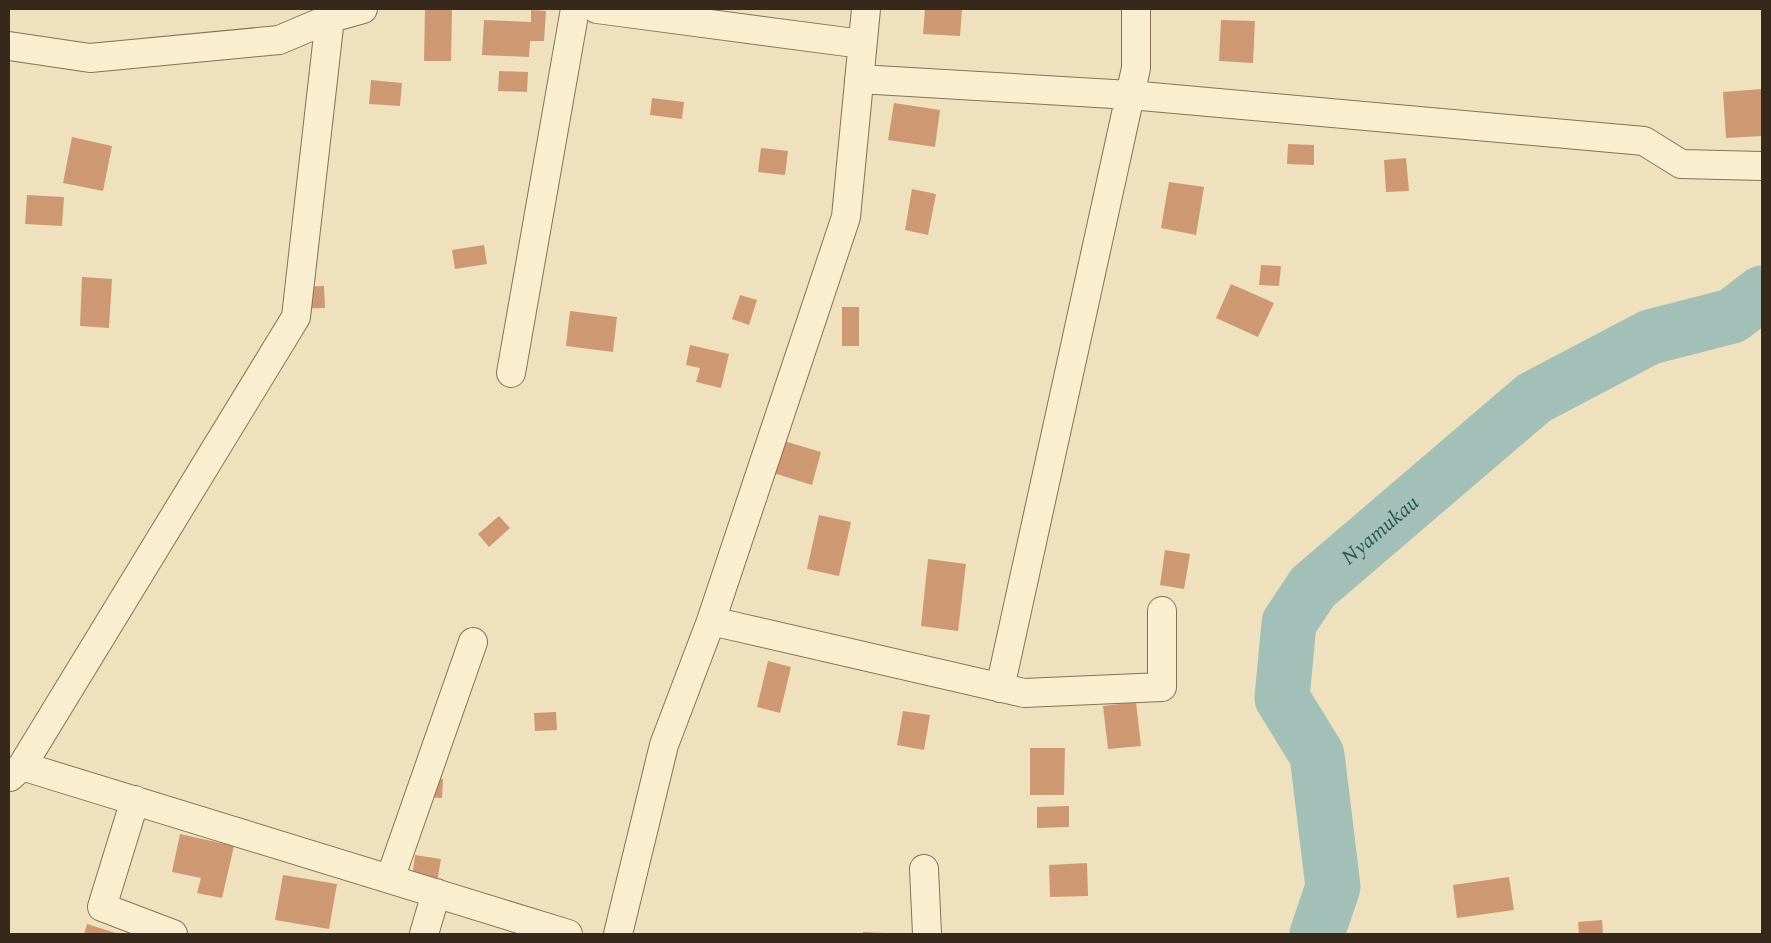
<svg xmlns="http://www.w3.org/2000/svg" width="1771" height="943" font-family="Spectral,serif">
<rect width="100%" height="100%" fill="#efe0be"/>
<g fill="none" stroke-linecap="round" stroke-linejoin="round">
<!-- river -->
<path stroke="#a2c0b7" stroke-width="55" id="s1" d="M1317,934L1333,887L1317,755L1282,698L1289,623L1313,587L1534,398L1650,337L1732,316L1762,293"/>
</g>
<!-- building -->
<path fill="#ce9972" d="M425,9H452L451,61H424Z
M925,9H962L960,36L923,34Z
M531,10L546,11L544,41H530L529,57L482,55L484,20L531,22Z
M1221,20L1255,21L1253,63L1219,61Z
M499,71L528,72L527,92L498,91Z
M371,80L402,83L400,106L369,104Z
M1762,89V136L1726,138L1723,92Z
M652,98L684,102L682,119L650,115Z
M894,103L940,110L935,147L888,140Z
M72,137L112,146L103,191L63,183Z
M1288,144L1314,145V165L1287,164Z
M761,148L788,151L785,175L758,172Z
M1406,158L1409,191L1386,192L1384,160Z
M1169,182L1204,187L1196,235L1161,228Z
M912,189L936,194L928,235L905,230Z
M27,195L64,197L62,226L25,224Z
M484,245L487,264L455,269L452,250Z
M1261,265L1281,266L1279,286L1259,285Z
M82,277L112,279L109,328L80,326Z
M1231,284L1274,303L1258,337L1216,318Z
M324,286L325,308L289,309L288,287Z
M740,295L757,300L749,325L732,319Z
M842,307H859V346H842Z
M570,311L617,317L613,352L566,346Z
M690,345L729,354L721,388L696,382L700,368L686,365Z
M760,434L821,452L812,485L751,466Z
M819,515L851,522L839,576L807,569Z
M499,516L510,528L489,547L478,534Z
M1165,550L1190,554L1184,589L1160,585Z
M928,559L966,564L958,631L921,626Z
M768,661L791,667L780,713L757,707Z
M1136,702L1141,746L1108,749L1103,706Z
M903,711L930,715L924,750L897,745Z
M556,712L557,730L535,731L534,713Z
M1030,748H1065L1064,795H1030Z
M424,778L443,779L442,798L423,797Z
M1069,806V827L1037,828V807Z
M180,834L234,846L222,898L197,893L201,878L172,872Z
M415,855L441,859L437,882L412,878Z
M1087,863L1088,896L1050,897L1049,865Z
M283,875L337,884L329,929L275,920Z
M1509,877L1514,910L1457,918L1453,885Z
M1602,920L1603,934H1579L1578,922Z
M87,924L119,934H84Z
M863,932L886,933V934H863Z"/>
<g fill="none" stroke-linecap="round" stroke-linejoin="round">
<defs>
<path id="minor" d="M597,9L862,44
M9,46L90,58L279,40L331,18L363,9
M859,79L1130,95L1644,141L1681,164L1762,166
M511,373L575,9
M711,621L1024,693L1162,687V611
M1000,688L1136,68V9
M22,766L296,317L331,9
M10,777L22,766L568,934
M135,800L102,907L173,934
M924,869L927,934
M390,879L473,642
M424,934L436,893
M618,934L664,745L711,621L846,217L866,9"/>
</defs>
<!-- minor casing -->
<use href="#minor" stroke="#877156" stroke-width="30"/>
<!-- minor -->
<use href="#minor" stroke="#faeed1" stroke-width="28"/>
</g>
<g text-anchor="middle" stroke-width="5" stroke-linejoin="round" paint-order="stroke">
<!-- water labels -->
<g font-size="21" font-style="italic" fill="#2a5754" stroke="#f6ebce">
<text dy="7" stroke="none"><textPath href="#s1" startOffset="456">Nyamukau</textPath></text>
</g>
</g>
<!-- border -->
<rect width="1771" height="943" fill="none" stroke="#36291b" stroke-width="20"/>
</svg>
